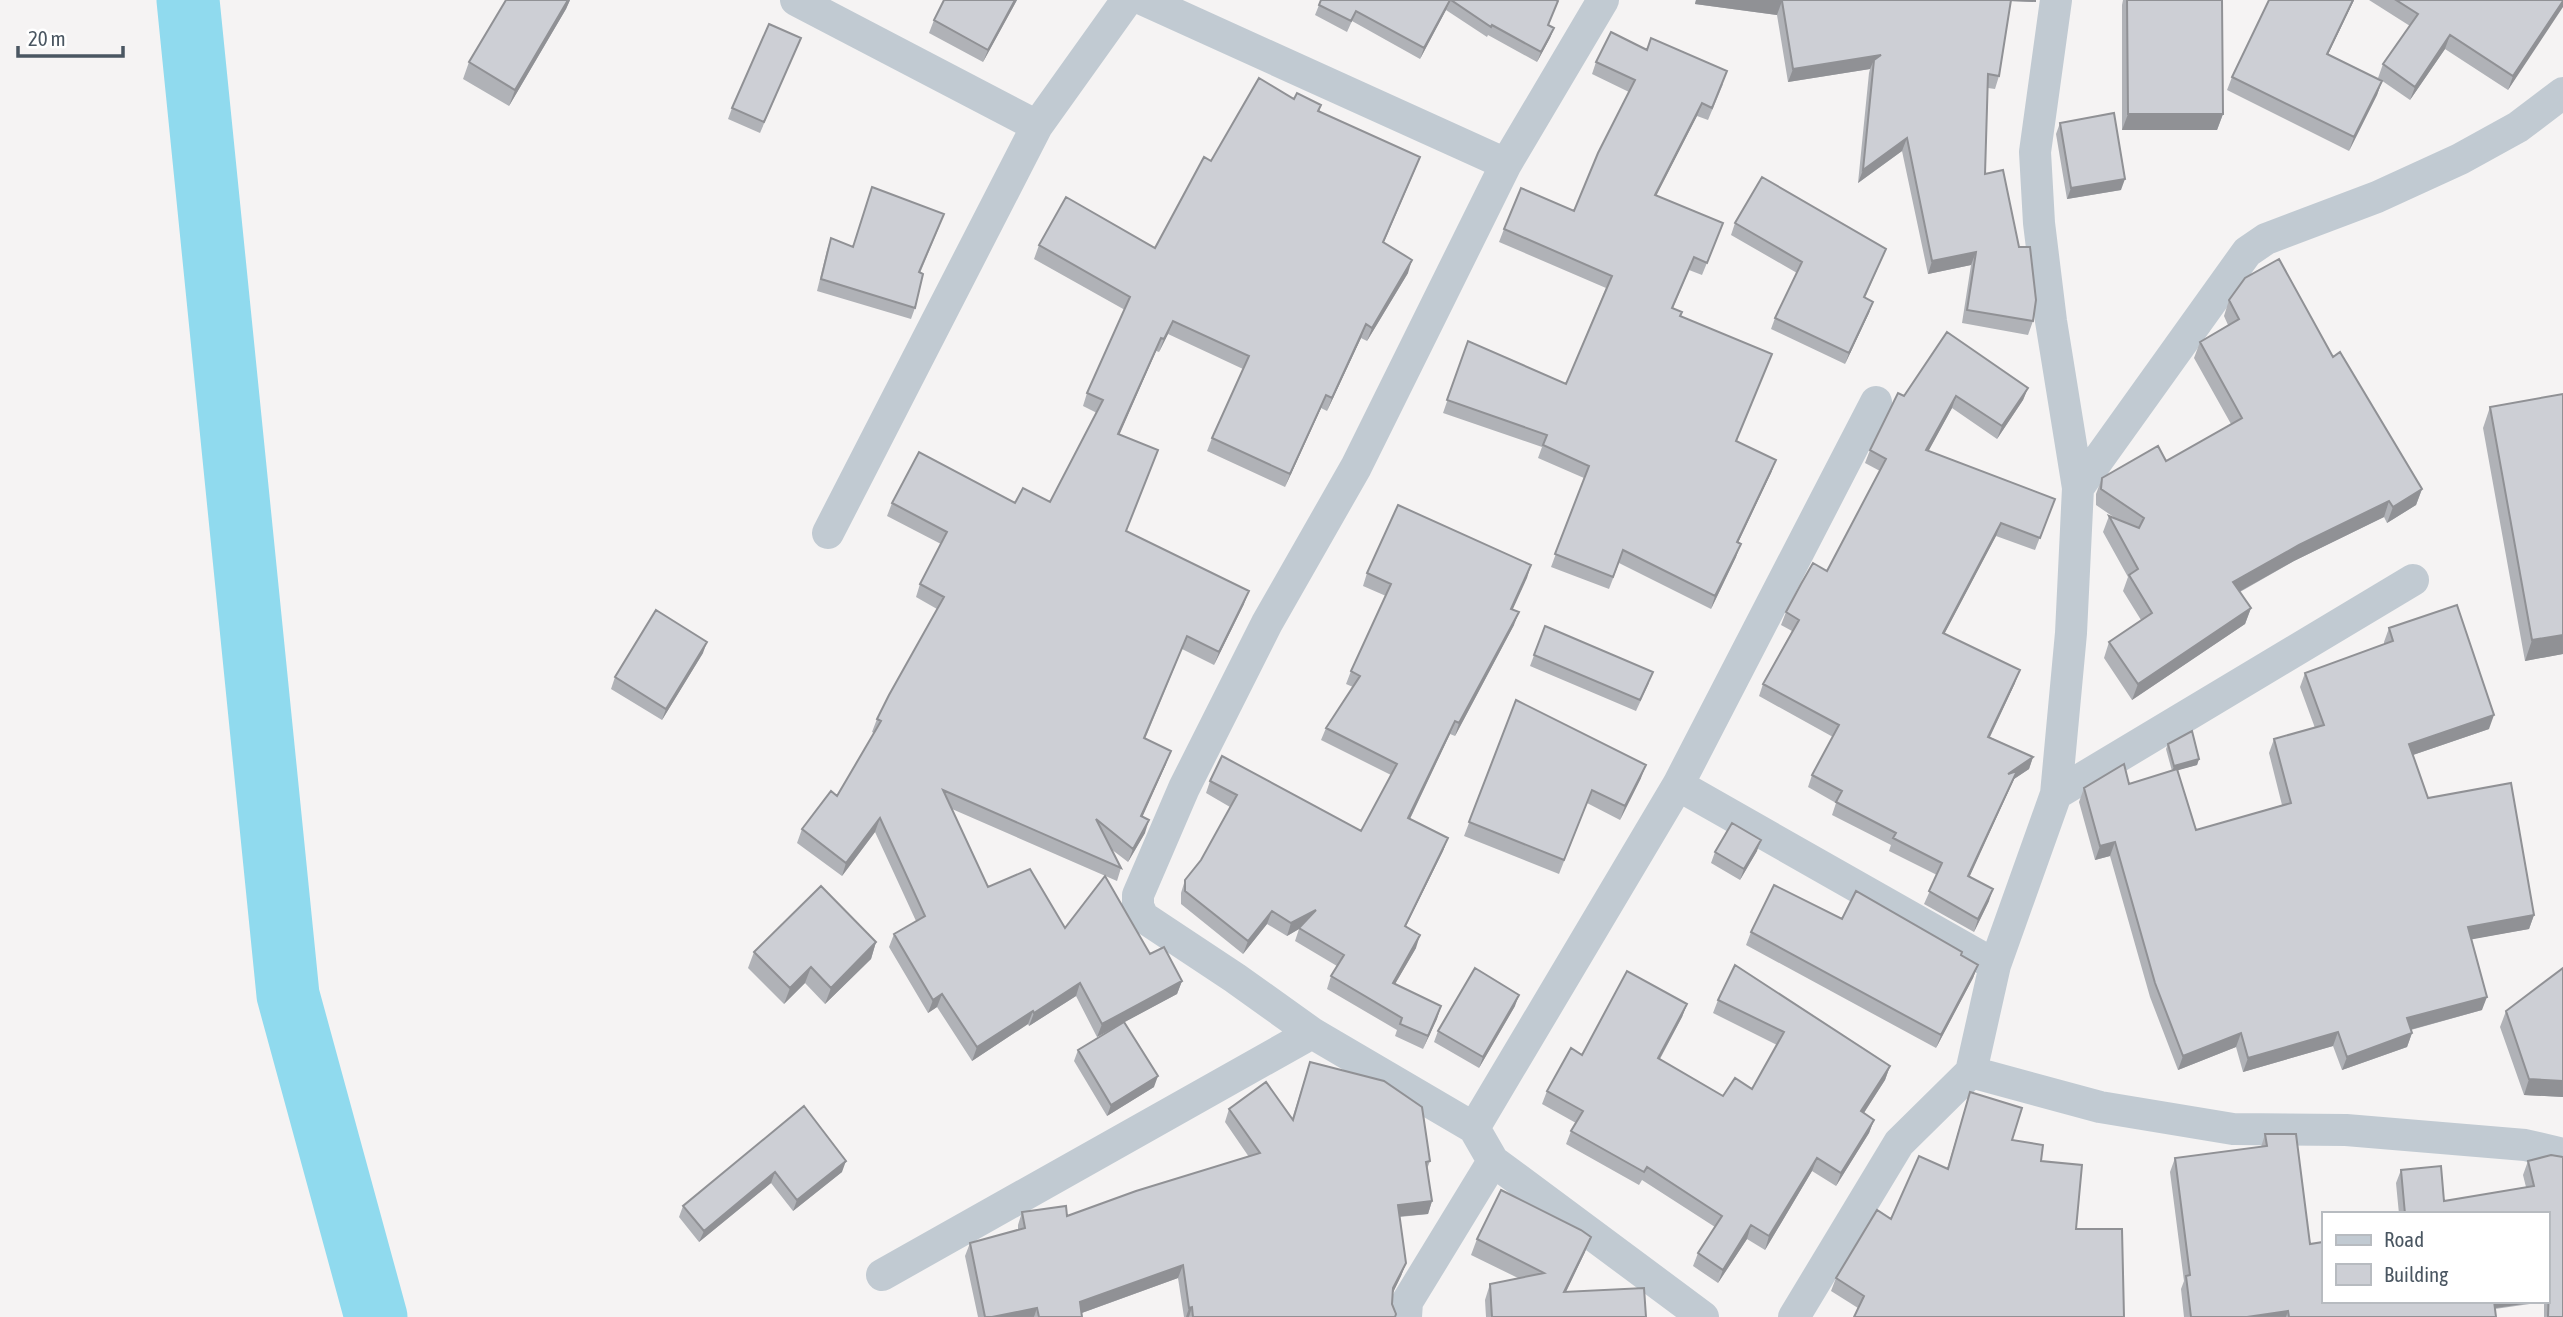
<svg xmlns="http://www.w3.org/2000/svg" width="2563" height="1317" font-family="'Asap Condensed',sans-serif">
<rect width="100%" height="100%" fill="#f5f3f3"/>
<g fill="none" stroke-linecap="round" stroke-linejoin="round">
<!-- river -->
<path stroke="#90daee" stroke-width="63" d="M188,0L288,995L376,1317"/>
<!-- street -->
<path stroke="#c1cad2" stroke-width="32" d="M796,0L1037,126
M1144,0L1506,164
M1603,0L1506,164L1356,467L1267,623L1184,788L1138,895V906L1143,917L1235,978L1312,1033L1474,1128L1493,1161L1703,1317
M2078,488L2247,252L2266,239L2377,197L2460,159L2518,127L2563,93
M828,533L1037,126L1127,0
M1678,785L1995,965
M2056,794L2413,580
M1971,1072L2100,1107L2233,1129L2346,1130L2525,1145L2563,1154
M1474,1128L1678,785L1876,402
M882,1275L1312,1033
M1406,1317L1407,1302L1493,1161
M1794,1317L1899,1143L1971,1072L1995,965L2056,794L2071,633L2078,488L2051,321L2039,223L2035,152L2056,0"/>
</g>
<!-- wall -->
<path fill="#b0b2b7" d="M506,0H570L566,9L509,106L463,79L469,62Z
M944,0H1017L983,62L929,33L934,20Z
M1321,0H1556L1558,1L1548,25L1554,28L1550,38L1537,62L1488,35L1487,37L1446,10L1420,59L1352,21L1347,32L1315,15Z
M1696,0H2036V2L2011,1L1999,76L1995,89L1988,88L1985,174L2033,321L2028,335L1962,323L1971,265L1928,274L1902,151L1858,183L1869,73L1870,69L1788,82L1777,15L1695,4Z
M2123,0H2127L2223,114L2217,130H2122V5Z
M2354,0L2328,54L2382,81L2377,95L2349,151L2227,90L2232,77Z
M2369,0H2563L2508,90L2445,49L2410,100L2378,78L2383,64L2410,26Z
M796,49L760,133L728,119L732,108Z
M1647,50L1723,84L1708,120L1697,116L1656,195L1718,236L1702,275L1689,270L1673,308L1680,316L1737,441L1776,460L1771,473L1738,543L1736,557L1711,609L1619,563L1609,589L1551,567L1584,478L1538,458L1542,447L1443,413L1468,341L1566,384L1606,288L1499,242L1504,229L1574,211L1629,92L1592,74L1596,62Z
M1294,99L1321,105L1319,112L1420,157L1383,243L1408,273L1367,341L1361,338L1327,411L1321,408L1285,487L1207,451L1212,438L1243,369L1168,334L1159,352L1156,351L1119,434L1126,531L1244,604L1214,665L1182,649L1145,739L1166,764L1142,816L1145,833L1128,862L1111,849L1121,868L1117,881L952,809L988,887L1065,928L1150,954L1182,981L1177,994L1124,1022L1154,1087L1107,1116L1074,1061L1078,1050L1113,1028L1097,1037L1076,996L1029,1026L1028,1024L972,1061L937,1007L928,1013L889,947L894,934L916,921L875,832L842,876L797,843L802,829L837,796L874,733L872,732L877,719L937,609L916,597L920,584L941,544L887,516L892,503L1050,502L1097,413L1083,406L1087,393L1125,310L1034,259L1039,245L1155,248L1211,161Z
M2060,123L2121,190L2067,199L2056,134Z
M872,187L940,225L920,273L915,308L911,319L817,291L827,250L831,238L853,247Z
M1735,223L1886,249L1865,298L1873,302L1869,313L1845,364L1771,329L1775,318L1797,273L1731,235Z
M2229,300L2333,357L2422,489L2416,505L2387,523L2384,517L2294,561L2240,592L2251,608L2245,624L2132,700L2104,658L2109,642L2141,620L2123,591L2128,577L2103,532L2109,516L2115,518L2096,505V494L2102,478L2166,461L2231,424L2194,358L2200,342L2228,325L2224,316Z
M2028,388L2023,400L1997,439L1952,408L1928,451L2055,499L2035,550L1996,536L1944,634L2015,683L1990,737L2033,757L2029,769L2014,779L1969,876L1989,901L1974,932L1924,904L1937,875L1889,851L1891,845L1832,815L1836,803L1808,787L1812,775L1833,737L1759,696L1763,684L1792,631L1781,625L1786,612L1827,571L1880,471L1865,463L1870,450L1904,396Z
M2563,394V654L2525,661L2483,428L2490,407Z
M1531,565L1512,610L1514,625L1455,736L1450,734L1410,819L1448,838L1443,851L1406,926L1416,948L1395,984L1441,1006L1423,1049L1395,1036L1397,1030L1327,989L1331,976L1337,966L1295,941L1299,929L1287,936L1267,924L1243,954L1181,904V893L1185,880L1201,860L1230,807L1206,793L1210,781L1361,831L1391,775L1321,740L1326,728L1353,687L1346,684L1351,671L1386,596L1363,586L1367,573Z
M1545,626L1649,683L1636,711L1530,666Z
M2389,628L2489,729L2413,755L2428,798L2534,915L2529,929L2471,939L2482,1010L2411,1030L2412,1033L2407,1047L2342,1070L2333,1046L2243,1072L2236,1047L2178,1070L2150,997L2110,856L2095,860L2079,802L2084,788L2129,784L2172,771L2166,749L2168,744L2199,759L2197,765L2177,770L2196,830L2282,805L2269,753L2274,739L2315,728L2300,687L2305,673L2384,644V642Z
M703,653L662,720L611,689L615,677Z
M1516,700L1641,778L1620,820L1587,803L1559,874L1464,836Z
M1757,851L1740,880L1711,863L1715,852Z
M1842,919L1978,965L1973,978L1936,1048L1746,945L1751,932Z
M876,942L871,959L825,1004L805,983L784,1004L748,968L754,952Z
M1718,1000L1890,1066L1885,1080L1864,1113L1874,1120L1869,1133L1836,1186L1812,1171L1765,1250L1747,1239L1718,1283L1693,1266L1698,1253L1715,1227L1642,1180L1639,1185L1566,1144L1571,1131L1576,1123L1542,1104L1547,1091L1582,1055L1687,1004L1682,1017L1660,1059L1723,1096L1752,1089L1777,1045L1713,1013Z
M1515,1006L1479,1068L1434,1042L1438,1031Z
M2506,1011L2563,1097L2524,1095L2500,1027Z
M1310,1062L1430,1161L1427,1169L1432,1201L1428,1214L1400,1217L1406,1263L1401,1276L1393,1292L1392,1304L1395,1317H1184L1178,1278L1082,1313V1317H978L965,1256L970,1243L1018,1230V1225L1022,1212L1067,1216L1249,1157L1225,1122L1229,1109L1292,1119Z
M1970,1092L2022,1108L1858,1308L1831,1291L1836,1278L1891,1219L1947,1169Z
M804,1106L842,1172L793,1211L771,1183L699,1242L679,1217L683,1206Z
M2265,1134H2296L2310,1244L2323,1242V1301H2547V1214H2399L2396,1183L2401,1170L2441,1166L2444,1201L2526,1187L2523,1175L2528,1161L2551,1155L2563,1157V1317H2544V1302L2495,1309L2496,1317H2184L2181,1289L2184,1281L2170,1172L2175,1158L2261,1147Z
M1477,1239L1585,1252L1566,1292L1646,1317H1486L1485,1300L1490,1284L1518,1278L1471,1255Z"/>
<!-- shaded-wall -->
<path fill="#909195" d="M568,0H570L566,9L509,106L515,90Z
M1015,0H1017L983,62L988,50Z
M1450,0L1446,10L1420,59L1424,48Z
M1696,0H1773L1782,1L1777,15L1695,4Z
M2009,0H2036V2L2008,1Z
M2353,0H2354L2322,67L2327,54Z
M2563,1V7L2508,90L2513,76Z
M1554,28L1550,38L1537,62L1541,52Z
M2450,35L2445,49L2410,100L2415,87Z
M1881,55L1874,60L1870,69L1788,82L1793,69Z
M2382,81L2377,95L2349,151L2354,137Z
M1702,103L1697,116L1650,208L1655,195Z
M2128,114H2223L2217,130H2122Z
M1907,138L1902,151L1858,183L1863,170Z
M1420,157L1415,170L1378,256L1383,242Z
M2125,179L2121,190L2067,199L2071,188Z
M1976,252L1971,265L1928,274L1932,261Z
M1412,260L1408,273L1367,341L1372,328Z
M1873,302L1869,313L1845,364L1849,353Z
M1173,321L1168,334L1159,352L1164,339Z
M1366,324L1361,338L1327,411L1332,398Z
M1161,338L1156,351L1114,447L1118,434Z
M2028,388L2023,400L1997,439L2002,426Z
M1326,395L1321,408L1285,487L1290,474Z
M1956,396L1952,408L1922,463L1926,450Z
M1776,460L1771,473L1732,555L1737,542Z
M2422,489L2416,505L2387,523L2393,507Z
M2389,501L2384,517L2294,561L2228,598L2233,582L2299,545Z
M2001,523L1996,536L1938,646L1943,633Z
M1741,544L1736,557L1711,609L1715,596Z
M1531,565L1527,578L1507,622L1511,609Z
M1249,591L1244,604L1214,665L1219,652Z
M2251,608L2245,624L2132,700L2138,684Z
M1519,612L1514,625L1455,736L1459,723Z
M2563,635V654L2525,661L2532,640Z
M707,642L703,653L662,720L666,709Z
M2020,670L2015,683L1984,749L1988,737Z
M2494,715L2489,729L2404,758L2409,744Z
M1455,721L1450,734L1404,831L1408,818Z
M1171,751L1166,764L1137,829L1141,816Z
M2033,757L2029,769L2014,779L1964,889L2008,774Z
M2199,759L2197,765L2172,772L2174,766Z
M1646,765L1641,778L1620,820L1625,806Z
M880,818L875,832L842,876L846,863Z
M1149,820L1145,833L1128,862L1133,849Z
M1448,838L1443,851L1400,938L1405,926Z
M1761,840L1757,851L1740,880L1744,869Z
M2115,842L2110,856L2095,860L2100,846Z
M1993,889L1989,901L1974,932L1978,919Z
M1316,910L1311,922L1287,936L1291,923Z
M1272,911L1267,924L1243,954L1248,941Z
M2534,915L2529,929L2463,941L2468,927Z
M1420,935L1416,948L1388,996L1393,983Z
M876,942L871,959L825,1004L831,988Z
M1978,965L1973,978L1936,1048L1941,1035Z
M811,967L805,983L784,1004L790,988Z
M1182,981L1177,994L1097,1037L1102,1024Z
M1080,983L1076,996L1029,1026L1034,1013Z
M942,994L937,1007L928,1013L933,1000Z
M1519,995L1515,1006L1479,1068L1483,1057Z
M2487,997L2482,1010L2402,1032L2407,1018Z
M1687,1004L1682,1017L1653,1071L1658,1058Z
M1441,1006L1437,1019L1423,1049L1428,1036Z
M1033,1011L1028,1024L972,1061L977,1047Z
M2338,1032L2333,1046L2243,1072L2248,1058Z
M2241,1033L2236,1047L2178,1070L2183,1056Z
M2412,1033L2407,1047L2342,1070L2347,1057Z
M1890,1066L1885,1080L1856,1125L1861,1111Z
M1158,1076L1154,1087L1107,1116L1111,1105Z
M2529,1079L2563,1081V1097L2524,1095Z
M1874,1120L1869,1133L1836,1186L1841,1173Z
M1817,1158L1812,1171L1765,1250L1769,1236Z
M846,1161L842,1172L793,1211L797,1200Z
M775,1172L771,1183L699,1242L704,1231Z
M1432,1201L1428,1214L1393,1217L1398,1205Z
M1751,1225L1747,1239L1718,1283L1723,1270Z
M1591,1237L1585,1252L1558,1308L1564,1292Z
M1406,1263L1401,1276L1389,1301L1393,1288Z
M1183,1265L1178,1278L1076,1315L1080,1302Z
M2492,1301H2544L2489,1309Z
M1192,1307L1189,1317H1186L1189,1308Z
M1037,1308L1034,1317H992Z
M2288,1311L2286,1317H2247Z"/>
<!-- building -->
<path fill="#cdcfd5" stroke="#909195" stroke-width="2" d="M506,0H568L515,90L469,62Z
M944,0H1015L988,50L934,20Z
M1321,0H1450L1424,48L1356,11L1351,21L1319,5Z
M1451,0H1556L1558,1L1548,25L1554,28L1541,52L1492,25L1491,27Z
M1773,0H2011L1999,76L1988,74L1985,174L2003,170L2019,247H2030L2036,300L2033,321L1967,310L1976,252L1932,261L1907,138L1863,170L1874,60L1881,55L1793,69L1782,1Z
M2127,0H2222L2223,114H2128Z
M2269,0H2353L2327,54L2382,81L2354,137L2232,77Z
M2396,0H2563V1L2513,76L2450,35L2415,87L2383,64L2418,14Z
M769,24L801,38L764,122L732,108Z
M1611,32L1647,50L1651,38L1727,71L1712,108L1702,103L1655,195L1723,223L1707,263L1694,257L1672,308L1682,312L1680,316L1772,354L1736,441L1776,460L1737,542L1741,544L1715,596L1623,550L1613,577L1555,554L1589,466L1543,445L1547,435L1447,400L1468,341L1566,384L1612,276L1504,229L1521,188L1574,211L1598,153L1635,80L1596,62Z
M1259,78L1294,99L1297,93L1321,105L1318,111L1420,157L1383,242L1412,260L1372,328L1366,324L1332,398L1326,395L1290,474L1212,438L1249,356L1173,321L1164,339L1161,338L1118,434L1158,450L1126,531L1249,591L1219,652L1187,636L1144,738L1171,751L1141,816L1149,820L1133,849L1096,819L1121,868L943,790L988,887L1030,869L1065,928L1105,876L1150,954L1164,947L1182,981L1102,1024L1080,983L1034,1013L1033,1011L977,1047L942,994L933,1000L894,934L925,916L880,818L846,863L802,829L831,791L837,796L881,721L877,719L889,695L944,597L920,584L947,532L892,503L919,452L1015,503L1023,488L1050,502L1103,400L1087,393L1130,297L1039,245L1066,197L1155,248L1204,157L1211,161Z
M2114,113L2125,179L2071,188L2060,123Z
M1762,177L1886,249L1864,297L1873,302L1849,353L1775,318L1802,262L1735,223Z
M872,187L944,214L919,272L923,274L915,308L821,279L831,238L853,247Z
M2279,259L2333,357L2340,352L2422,489L2393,507L2389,501L2299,545L2233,582L2251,608L2138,684L2109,642L2152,613L2129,575L2138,569L2109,516L2139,528L2144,518L2101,489L2102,478L2158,446L2166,461L2242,418L2200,342L2239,319L2229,300L2245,278Z
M1947,332L2028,388L2002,426L1956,396L1926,450L2055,499L2040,538L2001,523L1943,633L2020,670L1988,737L2033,757L2008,774L2017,771L1968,876L1993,889L1978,919L1929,891L1942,863L1893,838L1896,833L1836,802L1842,791L1812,775L1839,725L1763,684L1799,620L1786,612L1801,584L1813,563L1827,571L1886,459L1870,450L1898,393L1904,396Z
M2563,394V635L2532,640L2490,407Z
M1398,505L1531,565L1511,609L1519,612L1459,723L1455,721L1408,818L1448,838L1405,926L1420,935L1393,983L1441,1006L1428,1036L1400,1024L1402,1018L1331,976L1344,955L1299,928L1316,910L1291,923L1272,911L1248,941L1185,891V880L1201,860L1237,795L1210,781L1222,756L1361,831L1397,764L1326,728L1360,676L1351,671L1391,584L1367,573Z
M2457,605L2494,715L2409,744L2428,798L2511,783L2534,915L2468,927L2487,997L2407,1018L2412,1033L2347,1057L2338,1032L2248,1058L2241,1033L2183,1056L2155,983L2115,842L2100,846L2084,788L2124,764L2129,784L2177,769L2196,830L2291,803L2274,739L2324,725L2305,673L2393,641L2389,628Z
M656,610L707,642L666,709L615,677Z
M1545,626L1653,672L1640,700L1534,655Z
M1516,700L1646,765L1625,806L1592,790L1564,860L1469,822Z
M2192,731L2199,759L2174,766L2168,744Z
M1732,823L1761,840L1744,869L1715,852Z
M1774,885L1842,919L1856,891L1962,952L1961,955L1978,965L1941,1035L1751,932Z
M821,886L876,942L831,988L811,967L790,988L754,952Z
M1735,965L1890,1066L1861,1111L1874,1120L1841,1173L1817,1158L1769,1236L1751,1225L1723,1270L1698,1253L1722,1216L1647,1167L1644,1172L1571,1131L1583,1111L1547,1091L1571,1048L1582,1055L1627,971L1687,1004L1658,1058L1723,1096L1735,1078L1752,1089L1784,1032L1718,1000Z
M1475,968L1519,995L1483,1057L1438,1031Z
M2563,968V1081L2529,1079L2506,1011Z
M1124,1022L1158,1076L1111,1105L1078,1050Z
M1310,1062L1384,1081L1422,1107L1430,1161L1426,1162L1432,1201L1398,1205L1406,1263L1393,1288L1392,1304L1396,1314L1395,1317H1193L1192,1307L1189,1308L1183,1265L1080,1302L1082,1317H1039L1037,1308L992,1317H985L970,1243L1025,1228L1022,1212L1066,1206L1067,1216L1136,1191L1260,1153L1229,1109L1266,1082L1293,1120Z
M1970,1092L2022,1108L2012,1140L2043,1145L2041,1161L2082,1165L2076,1229H2122L2124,1317H1854L1864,1296L1836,1278L1877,1210L1891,1219L1919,1156L1948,1169Z
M804,1106L846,1161L797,1200L775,1172L704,1231L683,1206Z
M2265,1134H2296L2310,1244L2323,1242V1301H2494L2496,1317H2289L2288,1311L2247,1317H2191L2186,1276L2190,1275L2175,1158L2267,1146Z
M2551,1155L2563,1157V1317H2548L2549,1288H2547V1214H2405L2401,1170L2441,1166L2444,1201L2534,1186L2528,1161Z
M1501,1190L1581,1230L1591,1237L1564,1292L1644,1288L1646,1317H1492L1490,1284L1544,1273L1477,1239Z"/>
<!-- legend -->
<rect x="2322" y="1212" width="228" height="91" fill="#ffffff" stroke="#b7bbc0" stroke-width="2"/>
<rect x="2336" y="1235" width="35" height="10" fill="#c1cad2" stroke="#b7bbc0" stroke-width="2"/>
<text x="2384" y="1247" font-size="21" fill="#4a5661">Road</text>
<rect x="2336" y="1264" width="35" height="21" fill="#cdcfd5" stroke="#b7bbc0" stroke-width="2"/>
<text x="2384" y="1282" font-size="21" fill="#4a5661">Building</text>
<!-- scale -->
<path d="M18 46v10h105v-10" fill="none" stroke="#4a5661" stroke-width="3.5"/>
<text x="28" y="46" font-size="21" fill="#4a5661" stroke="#ffffff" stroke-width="5" paint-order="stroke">20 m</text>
</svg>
